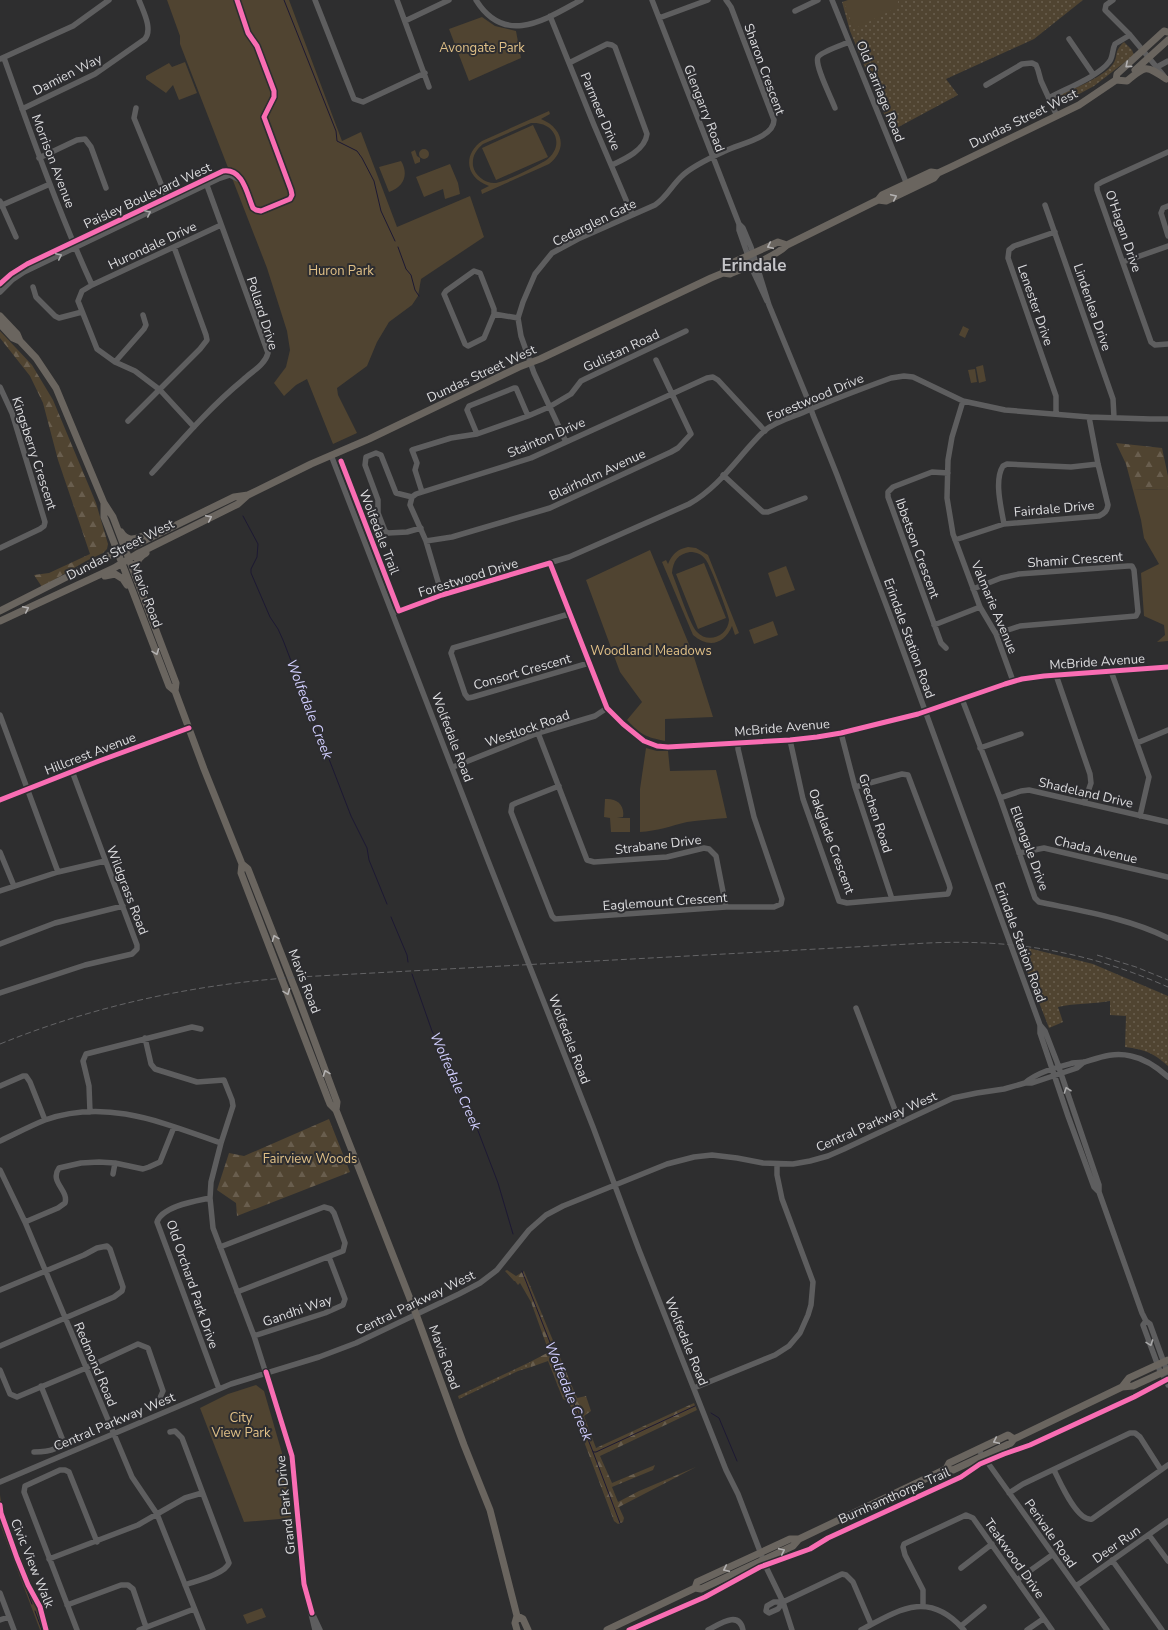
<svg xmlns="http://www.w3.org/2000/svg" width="1168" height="1630" font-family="'Nunito Sans',sans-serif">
<defs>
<pattern id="grass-dots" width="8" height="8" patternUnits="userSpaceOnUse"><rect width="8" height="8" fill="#504431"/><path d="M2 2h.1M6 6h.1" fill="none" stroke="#695e4e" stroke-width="1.8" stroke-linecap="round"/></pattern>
<pattern id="forest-firs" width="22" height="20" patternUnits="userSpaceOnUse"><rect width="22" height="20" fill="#504431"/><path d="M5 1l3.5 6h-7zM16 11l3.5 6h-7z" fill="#695e4e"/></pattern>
</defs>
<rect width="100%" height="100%" fill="#2e2e2f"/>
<!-- grass -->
<path fill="url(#grass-dots)" d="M848,0H1083L1034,39L946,79L958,95L891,131L850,31L842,2Z
M1124,42L1132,50L1134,55L1094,86L1057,106L1054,97C1070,90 1103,78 1113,64C1119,55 1113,52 1124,42Z
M1024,947L1093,964L1168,996V1066C1152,1052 1146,1050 1125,1047L1126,1016L1110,1015V1001C1093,1004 1075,1003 1058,1007L1063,1022L1049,1028L1021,956Z
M530,1362L531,1367L518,1371L459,1399L458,1396Z"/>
<!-- forest -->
<path fill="url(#forest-firs)" d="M0,331L32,365L53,400L96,503L108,544L107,549L103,553L86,561L42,587L34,575L49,573L90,554L58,460L43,403L30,376L0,338Z
M1116,443L1162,448L1168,476V489L1133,490L1126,464Z
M329,1119L350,1172L237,1216L236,1203L217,1190L229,1153L244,1156Z
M507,1270L516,1276L524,1271L577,1398L586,1396L591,1411L584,1416L596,1448L694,1403L697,1410L600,1456L612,1483L655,1465L653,1470L612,1487L618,1502L639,1491L696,1467L619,1507L624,1518L623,1522L618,1524L614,1521L569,1402L563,1399L548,1361L531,1367L530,1362L549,1352L531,1302L520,1283L518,1285L515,1281H514L505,1271Z"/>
<!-- green -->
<path fill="#504431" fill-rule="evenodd" d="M167,0H289L342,141L361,132L397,227L470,196L484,237L421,279L418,296L412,305L389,322L377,342L367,366L337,388L338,395L357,433L333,444L307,379L296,385L284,396L274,383L286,367L290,350L287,331L267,268L180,44V36Z
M850,0H898V7L854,29L844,3Z
M482,17L495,26L516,31L521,58L469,81L449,29Z
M185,62L197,93L179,100L173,85L166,93L146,79V76L169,63L172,67Z
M549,111L550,114L541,119C563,128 568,149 549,164L482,194L481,190L489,186C466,178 462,155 482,141ZM531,123C556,121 566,147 545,161C534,167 507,181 496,183C486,184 475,176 473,166C472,156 476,150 483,144Z
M533,125L548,157L496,180L482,148Z
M419 154a5 5 0 1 1 10 0a5 5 0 1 1-10 0Z
M415,150L417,156L420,158V162L415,164L411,152Z
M401,161C409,174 404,187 389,192L379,167Z
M450,164L458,183L460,194L445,199L443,189L424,197L416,177Z
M963,326L969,329L965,338L959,335Z
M983,365L986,381L979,383L976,367Z
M975,369L977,382L971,383L968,370Z
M1168,489V641L1157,642L1165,635L1164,625L1144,616L1141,573L1159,564L1144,538L1141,520L1133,490Z
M688,547L696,548L708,555L739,633L735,635L732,626C724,645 708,648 693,635L662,562L666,560L668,564C672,554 678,549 688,547ZM690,552C696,552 702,554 706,560C710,565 729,615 729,620C728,636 708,644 697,632C690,625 677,585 672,573C673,561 678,554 690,552Z
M650,550L693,654L713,717L665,719V741C646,737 641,735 627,720L642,702L620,672L586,580Z
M704,563L726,618L698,629L676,574Z
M786,566L795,590L776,597L768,573Z
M773,621L778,635L754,644L749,630Z
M646,748L657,751H668L670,771L716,770L727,818C714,819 700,820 687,822C671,826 657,831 640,832V789Z
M605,799C617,798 625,805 623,817L617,818H630V832H611L610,818L604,817Z
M256,1385L264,1391L282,1453L291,1518L244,1522L200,1408L228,1394Z
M0,1495L3,1512L50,1630H40L0,1524Z
M262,1608L266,1617L247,1624L243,1615Z"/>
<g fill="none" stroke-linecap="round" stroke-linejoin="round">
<!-- stream -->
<path stroke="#1d1933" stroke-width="1" d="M284,0L336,131L337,141L357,151L362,158L374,181L381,211L395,241
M398,247L406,269L411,275L415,290L419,296
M243,516L258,544L257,557L251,569V573L270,617L278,629L283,640L351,816L367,848L369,860L387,904
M391,917L407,955L408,962
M412,974L432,1031L444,1054L443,1058L453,1081L472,1115L498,1183L513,1234
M522,1271L593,1452H596L695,1406
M711,1413L719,1418L737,1461
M593,1452L620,1523
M0,1519L32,1604
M35,1611L42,1630"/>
<!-- minor -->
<path stroke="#5e5e5f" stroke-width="5.5" d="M315,0L352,94L354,99L363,102L425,73
M397,0L429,87
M476,0C505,47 546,19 581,0
M652,0L739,224V230L754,273L767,301
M832,0L908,187
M1113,0L1106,5L1105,10L1130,35L1164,76
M795,11L818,0
M550,16L594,125L632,214
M659,18L708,0
M405,21L449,0
M1069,39L1093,74
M4,58C31,134 58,211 92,285
M0,59L73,26L109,0
M569,63L607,44L612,45L615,47L647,134C645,150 625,159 612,165
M1157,67L1168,61
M986,85L1022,64L1032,63L1036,65L1038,70L1041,81L1057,116
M1049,98C1065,89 1099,76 1109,62C1113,58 1112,50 1115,44L1130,35
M136,108L134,118L168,201
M835,108C832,99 814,65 818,57C821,52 842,45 849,42
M22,109L95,74L145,39C153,29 143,11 139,0
M1168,152L1102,182L1097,185V190L1151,342L1155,345L1168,344
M39,158L77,140L85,139L91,147L106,188
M0,201L16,237
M1045,205L1113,399L1114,417
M0,206L50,184
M1168,206L1163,208L1161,213L1168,236
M739,224L743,228L751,247L769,305L808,400L813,415L837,475L893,623L1040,1025V1033L1068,1116L1094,1187L1099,1192L1142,1313L1146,1321L1150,1324L1167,1371L1165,1377
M1055,232L1014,246L1009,250L1008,258L1056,396V414
M1123,262L1168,246
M474,271L480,273L482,278L494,309V314L484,338L468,346L465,344L444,294L446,291Z
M0,284L11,274L27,264L223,171C243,168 247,194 253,208L256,210L261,211L290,199L292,195L291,190L264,117L274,97V91L257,46L248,33L237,0
M33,287L36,297L55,316L59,318L82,312
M0,292L12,280L24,272L218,179L230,175L238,179
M494,314L518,318
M115,362L144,329L146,325L143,315
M0,387L12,413L45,522L44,526L40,529L0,548
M963,401L952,437L948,460L947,498L953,534L980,607L996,634L1013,681
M128,421L200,349L207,340L206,335L174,247
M194,427L160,390L135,371L115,362L97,349L78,301L82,291L92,285L221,225
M477,434L467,410L469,406L514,388H516L528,416
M566,442L534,373L521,336L518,318L523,302L535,274L552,253L578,239L655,205C667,197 672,185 682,176C692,166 712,157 725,151C738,144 774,138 774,120L731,7L726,0
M331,455L485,853L593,1127L639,1250L726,1470L738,1494L766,1567L783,1602L792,1630
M152,473C181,441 210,407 243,380C251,372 265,365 268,353L205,180
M723,475L763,512H768L805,498
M422,492L415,470L417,463L412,450L451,438L477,434L528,416L549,407L571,394L581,381L585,379L686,331
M412,497L396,493L381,455L376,453L366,457L365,465L378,500V513L385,531L388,533L407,532L421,528
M1004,524C1001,507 994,480 1003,466L1007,464L1071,467L1098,464
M955,540L1004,524L1099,516C1105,513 1107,511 1108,505L1098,464L1089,417
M426,541L452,537L550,508L671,452L678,448L691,434L656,360
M550,563L607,708L623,724L644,741L657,746L668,747L790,740L817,737L841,733L918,714L1005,684L1022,679L1044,676L1168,667
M973,589L1001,578L1019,574L1128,566H1132L1134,570L1138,612L1136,616L1020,626L996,634
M442,595L426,541L410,505L412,497L416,494L531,458L707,378L713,377L718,380L765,431
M393,613L442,595L569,557L689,504C720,487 739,455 764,431C775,422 789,418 802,413C831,400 861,389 891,378L904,376L913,377L963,401L1005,410L1089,417L1150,419H1168
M569,614L453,648L451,653L465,694L468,698L473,697L589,663
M934,625L980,607
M946,648L941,643L888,497V492L893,487L932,472L948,473
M1111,671L1149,777L1140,816
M1056,675L1090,774L1091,783L1084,803
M962,699L1000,798L1035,898L1039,902C1082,911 1128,918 1168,938
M0,715L58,872
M538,733L587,860L594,862L667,857L704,848L709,849L716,856L726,907
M841,733L855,787L892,899
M790,740L803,799L839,901L847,903L948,894L950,888L949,884L908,775L902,774L855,787
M1137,743L1168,730
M980,748L1021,734
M453,767L538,733L595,716L607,708
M559,786L516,803L512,805L511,812L552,916L555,919L726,907H774L781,904L782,899L754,817L738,749V743
M1000,798L1021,791L1029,790L1168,822
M0,800L99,761L189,728
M0,852L14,886
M1019,853L1044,848L1168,877
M0,891L58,872L105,861
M0,944L55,923L123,906
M0,993L85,965L132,954L137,949V945L72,771
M856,1008L900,1123
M1040,1025L1045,1031L1057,1062L1099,1185V1192
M145,1038L151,1064L155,1069L197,1082L224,1080L232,1100L233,1106L221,1143L211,1182L210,1198L213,1228L254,1336L290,1449L294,1472L304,1584L315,1630
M1025,1083C1037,1072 1058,1067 1073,1063C1077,1062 1081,1063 1085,1062C1101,1057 1114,1052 1131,1056C1146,1059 1157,1067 1168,1077
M0,1086L23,1076H26L30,1082L45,1120
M90,1112L89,1086L83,1061L86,1054L192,1027L201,1029
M0,1141C15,1134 30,1126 45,1120C107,1098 163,1123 221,1143
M0,1170L25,1222L132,1477L157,1514L203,1630
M113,1174L115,1163
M210,1198C196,1201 162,1206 157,1222L219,1389
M25,1222L58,1208L65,1203C69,1190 49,1182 59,1168L81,1163L99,1162L115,1163L143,1169L149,1167L160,1162L174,1127
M220,1247L324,1207L331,1209L334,1213L345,1243L343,1251L237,1292
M0,1290L84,1255L97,1248L107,1246L110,1249L123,1287L122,1291L114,1297L0,1346
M1146,1321L1143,1325L1161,1374L1165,1377L1168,1385
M254,1336L325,1313L343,1305L345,1299L329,1257
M0,1370L10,1394L17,1397L86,1368L138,1344L148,1348L163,1391L159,1400
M694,1388L775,1355L789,1346L800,1333L808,1315L811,1305L813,1282L782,1199L777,1175V1164
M170,1432L175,1431L182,1438L229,1563C225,1574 196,1581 185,1585
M978,1449L1107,1630
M34,1452C44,1452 62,1451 62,1438L41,1386
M1054,1470C1060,1482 1077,1522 1092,1519L1168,1465
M0,1482L231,1384L319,1357L356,1343L459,1294L480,1283L497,1270L529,1230L546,1215L563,1206L667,1164L694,1157L712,1155L737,1158L763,1163L793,1164L810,1161L828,1156L844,1149L953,1098L977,1093L1004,1089L1025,1083H1032L1077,1068L1084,1062
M1009,1493L1023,1484L1130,1433H1135L1140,1437L1161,1470
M1149,1535L1168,1561
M49,1559L138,1525L185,1498L202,1493
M1112,1560L1162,1630
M961,1568L992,1544
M1017,1580L1052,1555
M1076,1586L1168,1521
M0,1593L14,1630
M783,1602L778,1609L769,1613L766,1611L767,1606L774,1602H783L842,1574L846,1575L853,1582L871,1624
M67,1605L121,1585H128L133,1589L146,1627
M923,1606V1590L905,1555L903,1547L904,1544L966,1515L973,1518L1052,1630
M313,1615L320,1630
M0,1620L9,1617
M961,1626L984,1607
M77,1630L24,1492L25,1486L60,1470H65L69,1472L97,1542
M139,1630L194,1609
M708,1630C720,1624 739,1610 743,1630
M861,1630C900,1609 929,1590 964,1630
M1027,1630L1043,1619"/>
<!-- major -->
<path stroke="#6a655f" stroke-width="7" d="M1135,70L1168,40
M1116,80L1117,74L1164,31L1168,32
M878,200L886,201L934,178L938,173L951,167L1079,105L1116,80L1127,81C1146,65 1146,65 1166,79
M723,273L725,266L778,242L787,245
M0,316L17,334L20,341L36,358L56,388L104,503L113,517L176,683L175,691L204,769L242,864L248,869L297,994L337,1102L336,1110
M0,324L13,338L20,341
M104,503V517L108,527L169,686L175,691
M121,532C126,541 134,540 143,536
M137,572C135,563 138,557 146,553
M105,576L115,574L123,579L127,585
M0,611L108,556L133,546L234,497L248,495
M0,621L114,568L137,554L238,504L248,495L311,464L369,439L519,367L540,359L711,278L723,273L730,274C746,267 775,257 787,245L878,200L882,195L931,172L938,173
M242,864L241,873L328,1099L330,1104L336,1110L416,1314L464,1445L490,1510L517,1616L515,1623L517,1630
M1122,1387L1129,1378L1168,1360
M946,1469L953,1470L1011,1443L1014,1439L1122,1387L1133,1386L1168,1370
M695,1588L697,1582L790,1539H799
M517,1616L523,1619L528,1630
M607,1630L695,1588L701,1589L793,1546L799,1539L946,1469L949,1463L1008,1435L1014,1439"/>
<!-- rail -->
<path stroke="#646466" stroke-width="1" stroke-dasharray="6 3" stroke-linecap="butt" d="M1097,955L1136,967L1168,980
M0,1044C96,1005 196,984 299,977L928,943C1015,939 1089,952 1168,987"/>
<defs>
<path id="cycleway" d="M0,284L11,274L27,264L223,171C243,168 247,194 253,208L256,210L261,211L290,199L292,195L291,190L264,117L274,97V91L257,46L248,33L237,0
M341,461L399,611L442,595L550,563L607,708L623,724L644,741L657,746L668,747L790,740L817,737L841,733L918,714L1005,684L1022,679L1044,676L1168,667
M0,800L99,761L189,728
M266,1372L292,1456L304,1584L312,1613
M0,1505L1,1513L17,1558L28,1585L40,1607L46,1630
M629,1630L705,1597L760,1567L810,1549L828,1538L961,1477L980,1464L1004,1454L1030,1445L1134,1397L1168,1379"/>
</defs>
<!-- cycleway casing -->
<use href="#cycleway" stroke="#2d2d30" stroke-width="8"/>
<!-- cycleway -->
<use href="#cycleway" stroke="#f96db3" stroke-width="5"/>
</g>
<!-- one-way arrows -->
<defs><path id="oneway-chevron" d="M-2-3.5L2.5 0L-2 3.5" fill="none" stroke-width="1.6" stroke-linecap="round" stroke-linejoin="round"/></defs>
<g stroke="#b4b2b2">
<use href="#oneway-chevron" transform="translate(1128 65) rotate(140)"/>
<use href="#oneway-chevron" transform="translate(894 197) rotate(-25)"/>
<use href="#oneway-chevron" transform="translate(770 246) rotate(155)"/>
<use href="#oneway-chevron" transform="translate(209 518) rotate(-26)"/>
<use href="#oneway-chevron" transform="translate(26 609) rotate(-26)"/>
<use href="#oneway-chevron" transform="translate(156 652) rotate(70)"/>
<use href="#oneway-chevron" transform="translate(275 938) rotate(-111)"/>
<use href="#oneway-chevron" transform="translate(287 992) rotate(69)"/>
<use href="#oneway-chevron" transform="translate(326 1073) rotate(-110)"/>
<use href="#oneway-chevron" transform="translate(996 1441) rotate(155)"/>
<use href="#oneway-chevron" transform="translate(782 1551) rotate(-25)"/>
<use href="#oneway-chevron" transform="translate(726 1569) rotate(155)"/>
</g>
<g stroke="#aaaaab">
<use href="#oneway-chevron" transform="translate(148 213) rotate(-25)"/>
<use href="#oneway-chevron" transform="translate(59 256) rotate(-25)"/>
<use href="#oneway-chevron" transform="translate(1067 1090) rotate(-109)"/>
<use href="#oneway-chevron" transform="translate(1150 1343) rotate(70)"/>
</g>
<g text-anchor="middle" stroke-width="4" stroke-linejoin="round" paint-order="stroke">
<!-- park labels -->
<g font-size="13" fill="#e0c087" stroke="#2d2d30">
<text x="482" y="52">Avongate Park</text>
<text x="341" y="275">Huron Park</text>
<text x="651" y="655">Woodland Meadows</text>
<text x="310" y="1163">Fairview Woods</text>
<text x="241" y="1422">City<tspan x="241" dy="15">View Park</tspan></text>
</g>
<!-- street labels -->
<g font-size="13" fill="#dcdcde" stroke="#2d2d30">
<text transform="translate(765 69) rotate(70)" y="5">Sharon Crescent</text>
<text transform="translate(67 74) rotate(-27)" y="5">Damien Way</text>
<text transform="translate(881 91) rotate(68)" y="5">Old Carriage Road</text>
<text transform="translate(705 108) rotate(69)" y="5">Glengarry Road</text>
<text transform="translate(601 111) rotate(67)" y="5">Parmeer Drive</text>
<text transform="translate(1023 118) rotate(-26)" y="5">Dundas Street West</text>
<text transform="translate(54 161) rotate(69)" y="5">Morrison Avenue</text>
<text transform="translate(147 195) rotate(-25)" y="5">Paisley Boulevard West</text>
<text transform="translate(594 222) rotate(-26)" y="5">Cedarglen Gate</text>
<text transform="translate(1124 231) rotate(71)" y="5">O'Hagan Drive</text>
<text transform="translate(152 245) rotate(-25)" y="5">Hurondale Drive</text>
<text transform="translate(1036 305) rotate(71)" y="5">Lenester Drive</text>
<text transform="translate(1093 307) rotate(71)" y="5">Lindenlea Drive</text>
<text transform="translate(263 313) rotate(72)" y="5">Pollard Drive</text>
<text transform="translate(621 350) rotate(-25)" y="5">Gulistan Road</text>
<text transform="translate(481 373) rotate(-25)" y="5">Dundas Street West</text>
<text transform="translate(815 397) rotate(-23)" y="5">Forestwood Drive</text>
<text transform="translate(546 437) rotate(-23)" y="5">Stainton Drive</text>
<text transform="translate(35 453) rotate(72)" y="5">Kingsberry Crescent</text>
<text transform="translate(597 474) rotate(-25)" y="5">Blairholm Avenue</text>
<text transform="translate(1054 508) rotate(-5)" y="5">Fairdale Drive</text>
<text transform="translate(380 532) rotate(69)" y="5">Wolfedale Trail</text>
<text transform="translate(918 548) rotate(70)" y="5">Ibbetson Crescent</text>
<text transform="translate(120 549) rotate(-27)" y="5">Dundas Street West</text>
<text transform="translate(1075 559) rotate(-4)" y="5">Shamir Crescent</text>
<text transform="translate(468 577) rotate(-17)" y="5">Forestwood Drive</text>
<text transform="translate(147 595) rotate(69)" y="5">Mavis Road</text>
<text transform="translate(995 607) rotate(67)" y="5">Valmarie Avenue</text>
<text transform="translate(910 638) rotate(70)" y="5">Erindale Station Road</text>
<text transform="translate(1097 661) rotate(-4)" y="5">McBride Avenue</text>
<text transform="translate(522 671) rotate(-16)" y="5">Consort Crescent</text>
<text transform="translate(782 727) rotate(-5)" y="5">McBride Avenue</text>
<text transform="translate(527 728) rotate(-19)" y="5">Westlock Road</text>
<text transform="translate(453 737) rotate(69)" y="5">Wolfedale Road</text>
<text transform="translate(90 753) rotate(-21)" y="5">Hillcrest Avenue</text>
<text transform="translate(1086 792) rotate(13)" y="5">Shadeland Drive</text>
<text transform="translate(876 813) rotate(72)" y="5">Grechen Road</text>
<text transform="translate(832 841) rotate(70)" y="5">Oakglade Crescent</text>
<text transform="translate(658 844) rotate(-7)" y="5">Strabane Drive</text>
<text transform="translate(1030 848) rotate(70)" y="5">Ellengale Drive</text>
<text transform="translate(1096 849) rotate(13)" y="5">Chada Avenue</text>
<text transform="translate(128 890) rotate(69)" y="5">Wildgrass Road</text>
<text transform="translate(665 901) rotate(-4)" y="5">Eaglemount Crescent</text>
<text transform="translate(1021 942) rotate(70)" y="5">Erindale Station Road</text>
<text transform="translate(305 981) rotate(69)" y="5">Mavis Road</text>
<text transform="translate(570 1039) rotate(69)" y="5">Wolfedale Road</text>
<text transform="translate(876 1121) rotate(-24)" y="5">Central Parkway West</text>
<text transform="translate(193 1284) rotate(71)" y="5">Old Orchard Park Drive</text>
<text transform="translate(415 1302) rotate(-26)" y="5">Central Parkway West</text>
<text transform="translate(297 1310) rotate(-19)" y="5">Gandhi Way</text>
<text transform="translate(687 1341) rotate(68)" y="5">Wolfedale Road</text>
<text transform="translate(445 1357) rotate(70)" y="5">Mavis Road</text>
<text transform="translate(96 1364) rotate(67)" y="5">Redmond Road</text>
<text transform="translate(114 1421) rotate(-23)" y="5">Central Parkway West</text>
<text transform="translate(894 1495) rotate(-24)" y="5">Burnhamthorpe Trail</text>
<text transform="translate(285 1505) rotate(-96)" y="5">Grand Park Drive</text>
<text transform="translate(1051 1533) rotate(55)" y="5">Perivale Road</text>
<text transform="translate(1116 1544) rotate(-35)" y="5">Deer Run</text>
<text transform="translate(1015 1558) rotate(55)" y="5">Teakwood Drive</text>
<text transform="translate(33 1563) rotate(68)" y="5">Civic View Walk</text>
</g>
<!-- water labels -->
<g font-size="14" font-style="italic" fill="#d0cdfd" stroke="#2d2d30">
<text transform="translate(310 709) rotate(69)" y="5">Wolfedale Creek</text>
<text transform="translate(456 1081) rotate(66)" y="5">Wolfedale Creek</text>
<text transform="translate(569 1391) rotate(68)" y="5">Wolfedale Creek</text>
</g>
<!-- district labels -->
<g font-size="17" font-weight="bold" fill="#c4c4c8" stroke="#2d2d30">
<text x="754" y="271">Erindale</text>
</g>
</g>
</svg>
